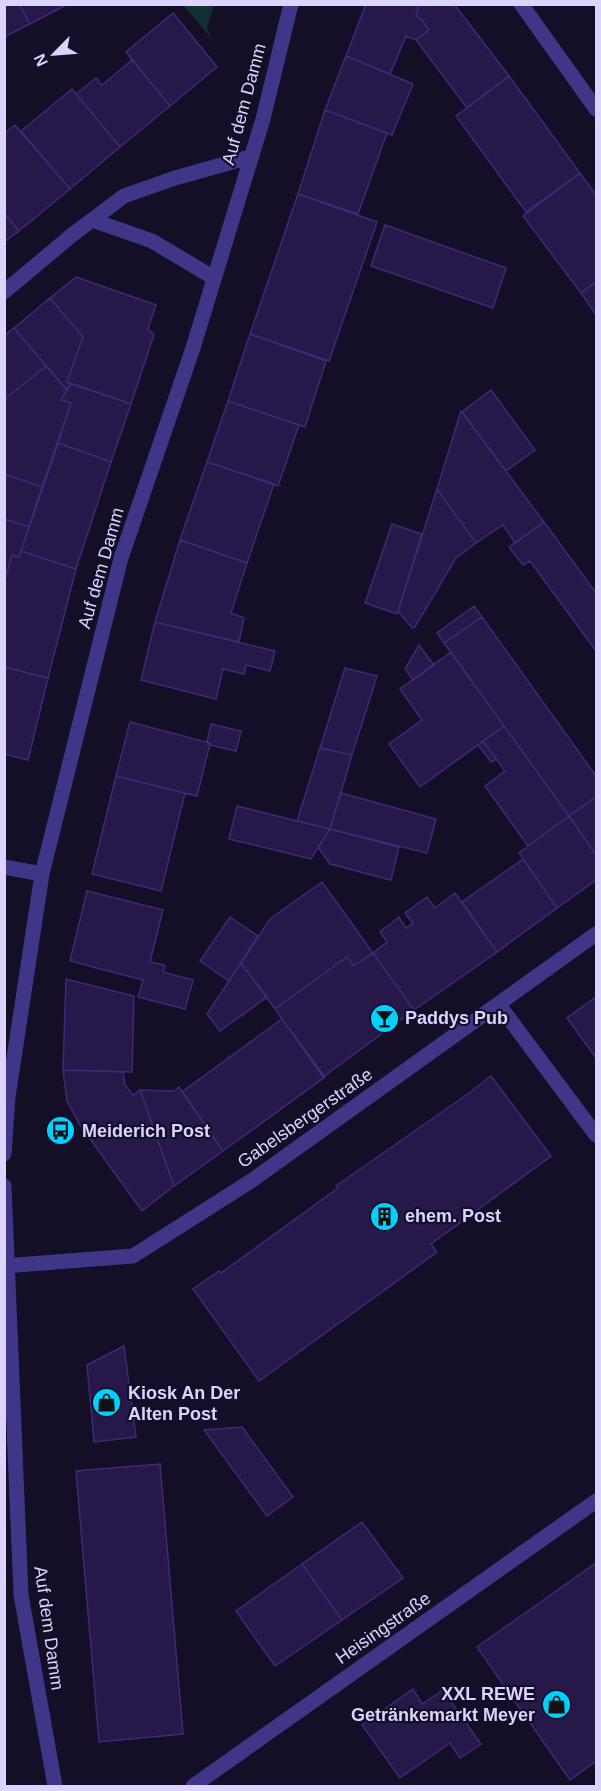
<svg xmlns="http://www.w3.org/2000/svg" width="601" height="1791" font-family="Arial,sans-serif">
<rect width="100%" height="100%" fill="#140e27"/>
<!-- green -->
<path fill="#103031" d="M183,5H214L207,28L211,38Z"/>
<!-- building -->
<path fill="#261949" stroke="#3f2976" stroke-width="1.5" d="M4,4H19L30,24L4,37Z
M19,4H68L30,24Z
M366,4H419L416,16L422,20L429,30L416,40L406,36L390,74L346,56Z
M419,4H454L509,76L467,108L416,40L429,30L422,20L416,16Z
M173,13L217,67L170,106L126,52Z
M346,56L413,84L392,135L325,110Z
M132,60L170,106L120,147L76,94L96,78L102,85Z
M509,76L580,173L526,212L456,116Z
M72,89L120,147L70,189L21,131Z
M325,110L387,133L358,214L298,194Z
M15,125L70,189L19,231L4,213V134Z
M580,173L596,195V282L581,293L523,216Z
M298,194L377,222L329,361L250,334Z
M4,213L19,231L4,242Z
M385,225L506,268L493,308L371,266Z
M76,277L156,305L148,329L154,335L131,404L67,382L83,337L50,298Z
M596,282V315L581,293Z
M50,298L83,337L67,382L71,384L67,390L14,328Z
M14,328L46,366L4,400V336Z
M250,334L326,361L305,427L228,401Z
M46,366L67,390L61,400L71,403L42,487L4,474V400Z
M71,384L131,404L111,462L58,443L71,403L61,400Z
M491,390L535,450L506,471L462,412Z
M228,401L299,425L278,486L207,462Z
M461,411L544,522L515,543L503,525L476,543L437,489Z
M58,443L111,462L76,569L21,551Z
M207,462L274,484L247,563L180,540Z
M4,474L42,487L29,527L4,519Z
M437,489L476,543L456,558L415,627L412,628L398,611Z
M4,519L29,527L19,557L12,555L4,584Z
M544,522L596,593V651L530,561L523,565L509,547Z
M392,524L422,534L397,614L365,603Z
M180,540L247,563L231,613L244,618L239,642L155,622Z
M21,551L76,569L48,678L4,667V584L12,555L19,557Z
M474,606L482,617L444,643L437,633Z
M482,617L596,776V797L569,816L444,643Z
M155,622L275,651L270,671L246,665L244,674L223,669L216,699L141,680Z
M419,645L434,665L413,680L405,669Z
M451,652L504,726L420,787L389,744L422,720L400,689Z
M4,667L48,678L28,760L4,754Z
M345,668L377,676L352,755L320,748Z
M130,722L210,743L197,796L116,776Z
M211,724L241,731L236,751L210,745L207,742Z
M504,726L569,816L528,846L485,786L505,771L483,741Z
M483,741L496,759L491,762L478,745Z
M320,748L352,755L330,829L297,821Z
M116,776L185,793L161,891L92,874Z
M341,793L436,819L427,853L330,829Z
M596,797V855L569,816Z
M237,806L297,821L330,829L311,859L229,839Z
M569,816L596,855V880L557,908L519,853Z
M330,829L399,847L391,880L330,864L318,847Z
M523,859L557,908L497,952L462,902Z
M322,882L373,953L354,966L347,957L275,1009L241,963L270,919Z
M87,891L163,910L150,962L165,965L163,972L193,980L185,1009L138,997L143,980L70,961Z
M455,893L497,952L414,1010L373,953L387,942L380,932L399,917L406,928L413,924L405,913L427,897L435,908Z
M230,917L258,936L229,981L200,961Z
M373,953L414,1010L323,1077L275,1009L347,957L354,966Z
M241,963L267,997L220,1031L207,1014Z
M66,979L134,996L132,1072L63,1070Z
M596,997V1058L567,1018Z
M282,1019L325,1077L223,1151L182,1092Z
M63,1070L123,1072L125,1085L133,1095L140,1090L174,1186L142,1211L80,1125L67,1101Z
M491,1076L551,1156L431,1244L437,1252L259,1381L193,1289L219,1271L221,1273L338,1188L336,1186L469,1093Z
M179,1087L223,1151L174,1186L140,1090L174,1091Z
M124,1346L136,1437L94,1442L87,1365Z
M242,1427L293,1497L267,1516L204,1430Z
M160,1464L183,1734L99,1742L76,1471Z
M362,1522L403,1578L342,1620L302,1564Z
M596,1563V1761L570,1780L477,1647Z
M302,1564L342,1620L275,1666L236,1611Z
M413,1689L422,1704L443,1690L481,1744L460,1758L450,1743L400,1778L362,1725Z"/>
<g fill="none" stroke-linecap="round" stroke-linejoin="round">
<!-- minor -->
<path stroke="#403688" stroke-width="15" d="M521,4L596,109
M92,220L152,241L214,278
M4,292L72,235L124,196L175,178L250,157
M4,867L42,874
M499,1005L596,1135
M4,1154L8,1097L42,874L121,558L193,348L263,119L291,4
M4,1186L21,1595L55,1786
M4,1266L133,1256L251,1181L596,934
M193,1786L596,1501"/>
</g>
<!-- icons -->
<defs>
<symbol id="bar-disc" viewBox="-11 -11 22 22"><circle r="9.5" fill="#00d1fe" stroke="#140e27"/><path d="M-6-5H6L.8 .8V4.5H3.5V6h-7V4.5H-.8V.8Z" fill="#111"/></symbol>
<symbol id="bus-disc" viewBox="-11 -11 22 22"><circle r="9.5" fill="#00d1fe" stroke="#140e27"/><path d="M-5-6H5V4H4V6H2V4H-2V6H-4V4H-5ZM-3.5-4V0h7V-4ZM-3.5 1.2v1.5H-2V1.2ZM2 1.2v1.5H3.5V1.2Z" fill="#111"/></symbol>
<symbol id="building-disc" viewBox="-11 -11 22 22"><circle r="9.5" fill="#00d1fe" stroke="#140e27"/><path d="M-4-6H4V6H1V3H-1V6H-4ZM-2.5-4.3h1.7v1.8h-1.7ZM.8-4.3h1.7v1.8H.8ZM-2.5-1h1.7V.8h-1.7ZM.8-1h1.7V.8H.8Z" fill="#111"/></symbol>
<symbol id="shop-disc" viewBox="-11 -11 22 22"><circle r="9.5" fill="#00d1fe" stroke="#140e27"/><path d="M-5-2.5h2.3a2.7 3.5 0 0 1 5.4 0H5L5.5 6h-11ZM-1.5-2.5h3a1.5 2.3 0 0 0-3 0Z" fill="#111"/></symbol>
</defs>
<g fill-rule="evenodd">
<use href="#bar-disc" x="368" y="1002" width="33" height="33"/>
<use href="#bus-disc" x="44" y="1114" width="33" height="33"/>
<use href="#building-disc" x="368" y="1200" width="33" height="33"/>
<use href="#shop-disc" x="90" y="1386" width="33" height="33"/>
<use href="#shop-disc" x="540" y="1688" width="33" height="33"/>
</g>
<g text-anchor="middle" stroke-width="4.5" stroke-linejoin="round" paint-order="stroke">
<!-- street labels -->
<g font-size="18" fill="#dcd3ff" stroke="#140e27">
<text transform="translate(244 104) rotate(-75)" y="6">Auf dem Damm</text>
<text transform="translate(101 568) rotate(-74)" y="6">Auf dem Damm</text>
<text transform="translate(305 1118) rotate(-35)" y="6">Gabelsbergerstraße</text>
<text transform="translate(49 1628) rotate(82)" y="6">Auf dem Damm</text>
<text transform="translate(383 1628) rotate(-35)" y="6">Heisingstraße</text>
</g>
<!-- poi labels -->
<g font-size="18" font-weight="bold" fill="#dcd3ff" stroke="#140e27" text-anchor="start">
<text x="405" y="1024">Paddys Pub</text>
<text x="82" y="1137">Meiderich Post</text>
<text x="405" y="1222">ehem. Post</text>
<text x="128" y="1399">Kiosk An Der<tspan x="128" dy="21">Alten Post</tspan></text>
<text x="535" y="1700" text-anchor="end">XXL REWE<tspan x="535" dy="21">Getränkemarkt Meyer</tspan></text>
</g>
</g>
<!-- border -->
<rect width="601" height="1791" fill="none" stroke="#dcd3ff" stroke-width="12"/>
<!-- north arrow -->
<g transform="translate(54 54) rotate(245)" stroke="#140e27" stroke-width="4.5" paint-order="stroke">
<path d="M0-4.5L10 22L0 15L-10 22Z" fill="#dcd3ff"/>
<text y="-9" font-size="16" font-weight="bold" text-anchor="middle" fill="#dcd3ff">N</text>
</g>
</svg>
